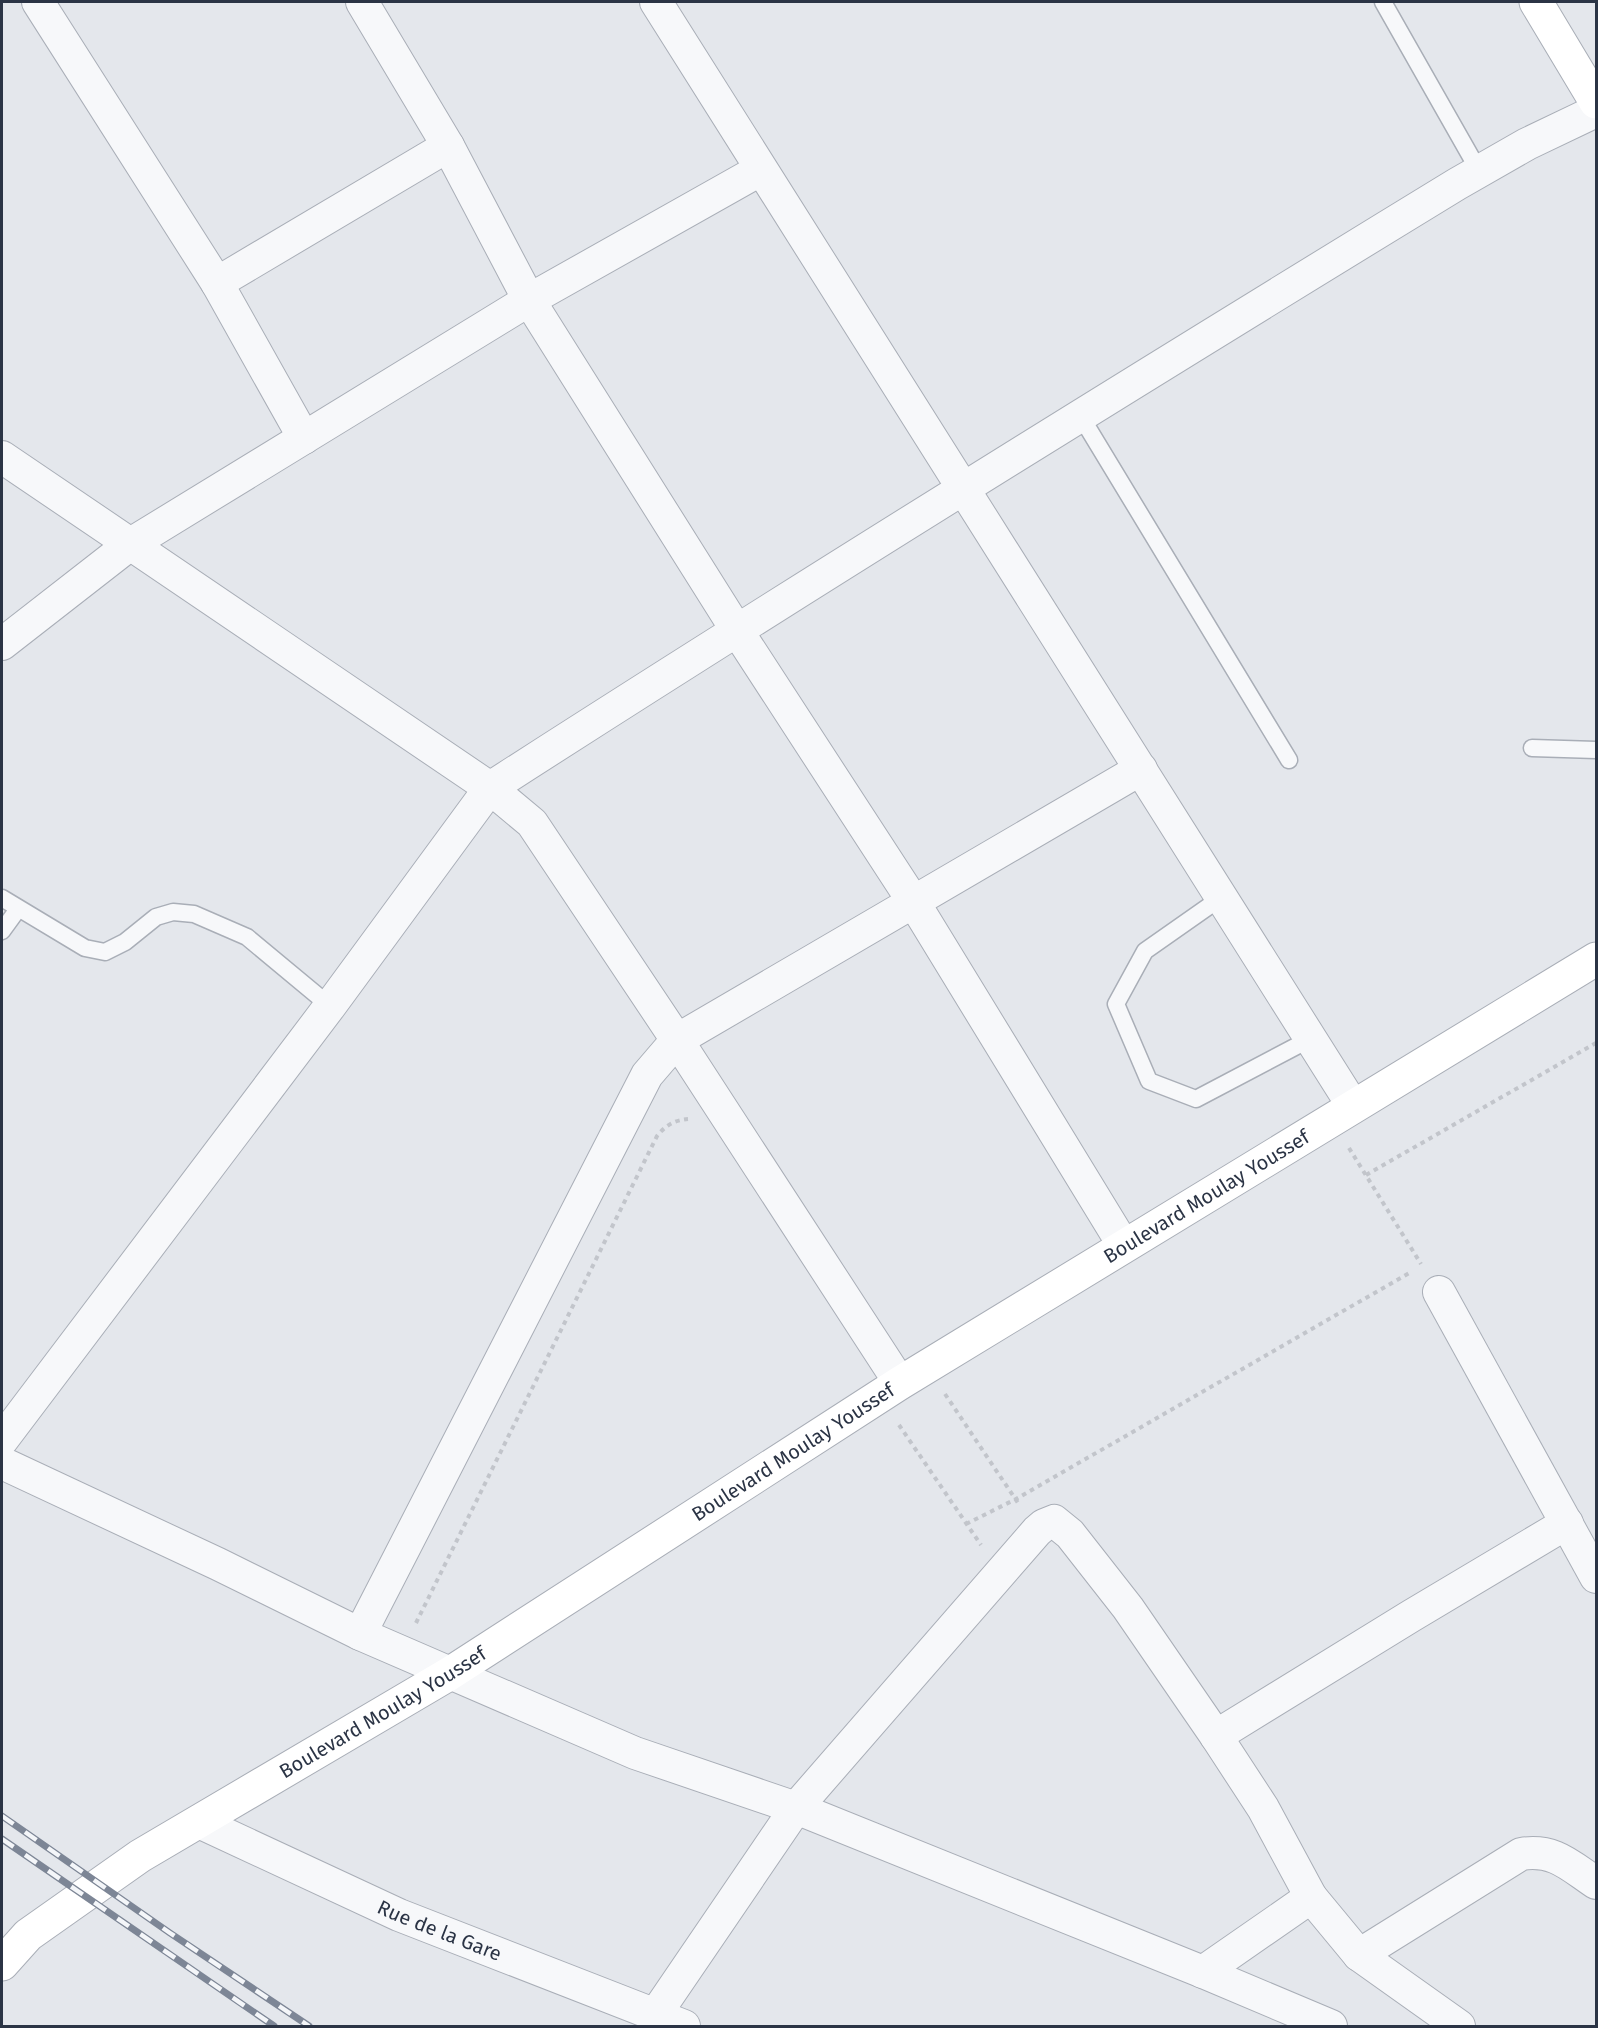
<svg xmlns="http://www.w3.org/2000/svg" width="1598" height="2028" font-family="'Fira Sans',sans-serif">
<rect width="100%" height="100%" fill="#e4e7ec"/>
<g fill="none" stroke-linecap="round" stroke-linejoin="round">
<defs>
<path id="lane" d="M1383,2L1479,171
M1080,415L1289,760
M1532,748L1596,750
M1222,897L1145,951L1116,1004L1149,1081L1196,1099L1310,1039
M2,898L85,948L105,952L125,942L156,917L173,912L194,914L247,937L330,1006
M2,931L18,909"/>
<g id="street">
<path d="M38,2L217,283L304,438"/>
<path d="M362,2L448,146L529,300L736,629L913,901L1124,1246"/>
<path d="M656,2L1353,1106"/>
<path d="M217,283L448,146"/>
<path d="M2,457L490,788C810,582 1133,382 1457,184L1527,144L1596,111"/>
<path d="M2,644L129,545L529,300L760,170"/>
<path d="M1439,1292L1596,1577"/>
<path d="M2,1440L330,1006L490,788L532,823L677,1040L900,1383"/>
<path d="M2,1463L218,1564L360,1634L635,1753L796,1808L1203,1972L1331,2026"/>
<path d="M360,1634L647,1075L677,1040L1141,769"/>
<path d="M1216,1736L1411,1616L1567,1523"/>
<path id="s1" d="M199,1822L399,1915L684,2026"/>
<path d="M1359,1955L1521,1854C1555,1849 1569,1865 1596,1883"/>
<path d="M1203,1972L1311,1897"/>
<path d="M655,2015L796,1808L1037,1531L1044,1525L1054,1521L1070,1534L1128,1608L1216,1736L1263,1808L1311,1897L1359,1955L1459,2026"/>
</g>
<g id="secondary">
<path d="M1536,2L1596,102"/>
<path id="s2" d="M2,1964L28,1935L140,1856L449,1674L900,1383L1596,959"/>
</g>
</defs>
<!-- lane casing -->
<use href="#lane" stroke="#a9aeb7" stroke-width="19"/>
<!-- street casing -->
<use href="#street" stroke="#a9aeb7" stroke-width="34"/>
<!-- secondary casing -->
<use href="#secondary" stroke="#a9aeb7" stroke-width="35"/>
<!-- path -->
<path stroke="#c2c5cb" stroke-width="4" stroke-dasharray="4.5 4.5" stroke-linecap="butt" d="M1349,1148L1421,1264
M1366,1175L1596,1043
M945,1394L1018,1503
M899,1425L981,1545
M966,1524L1016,1499L1411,1272
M416,1623L657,1136C665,1126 674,1120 688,1119"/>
<!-- lane -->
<use href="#lane" stroke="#f7f8fa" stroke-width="16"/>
<!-- street -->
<use href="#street" stroke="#f7f8fa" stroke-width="32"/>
<!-- secondary -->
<use href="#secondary" stroke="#fff" stroke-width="33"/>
<defs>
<path id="rail" d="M2,1816L170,1933L309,2026
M2,1839L274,2026"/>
</defs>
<!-- rail casing -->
<use href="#rail" stroke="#7d8696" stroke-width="7"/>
<!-- rail -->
<use href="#rail" stroke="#f4f6f9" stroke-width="4.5" stroke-dasharray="14" stroke-linecap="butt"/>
</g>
<g text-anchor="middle" stroke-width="5" stroke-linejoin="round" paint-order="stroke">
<!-- street labels -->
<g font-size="20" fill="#2b3445" stroke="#f4f6f9">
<text dy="7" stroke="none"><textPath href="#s2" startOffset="1430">Boulevard Moulay Youssef</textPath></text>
<text dy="7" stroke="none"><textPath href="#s2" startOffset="944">Boulevard Moulay Youssef</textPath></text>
<text dy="7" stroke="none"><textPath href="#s2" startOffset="458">Boulevard Moulay Youssef</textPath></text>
<text dy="7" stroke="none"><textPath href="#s1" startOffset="264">Rue de la Gare</textPath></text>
</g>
</g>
<!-- border -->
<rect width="1598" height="2028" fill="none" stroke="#2b3445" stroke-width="6"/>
</svg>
